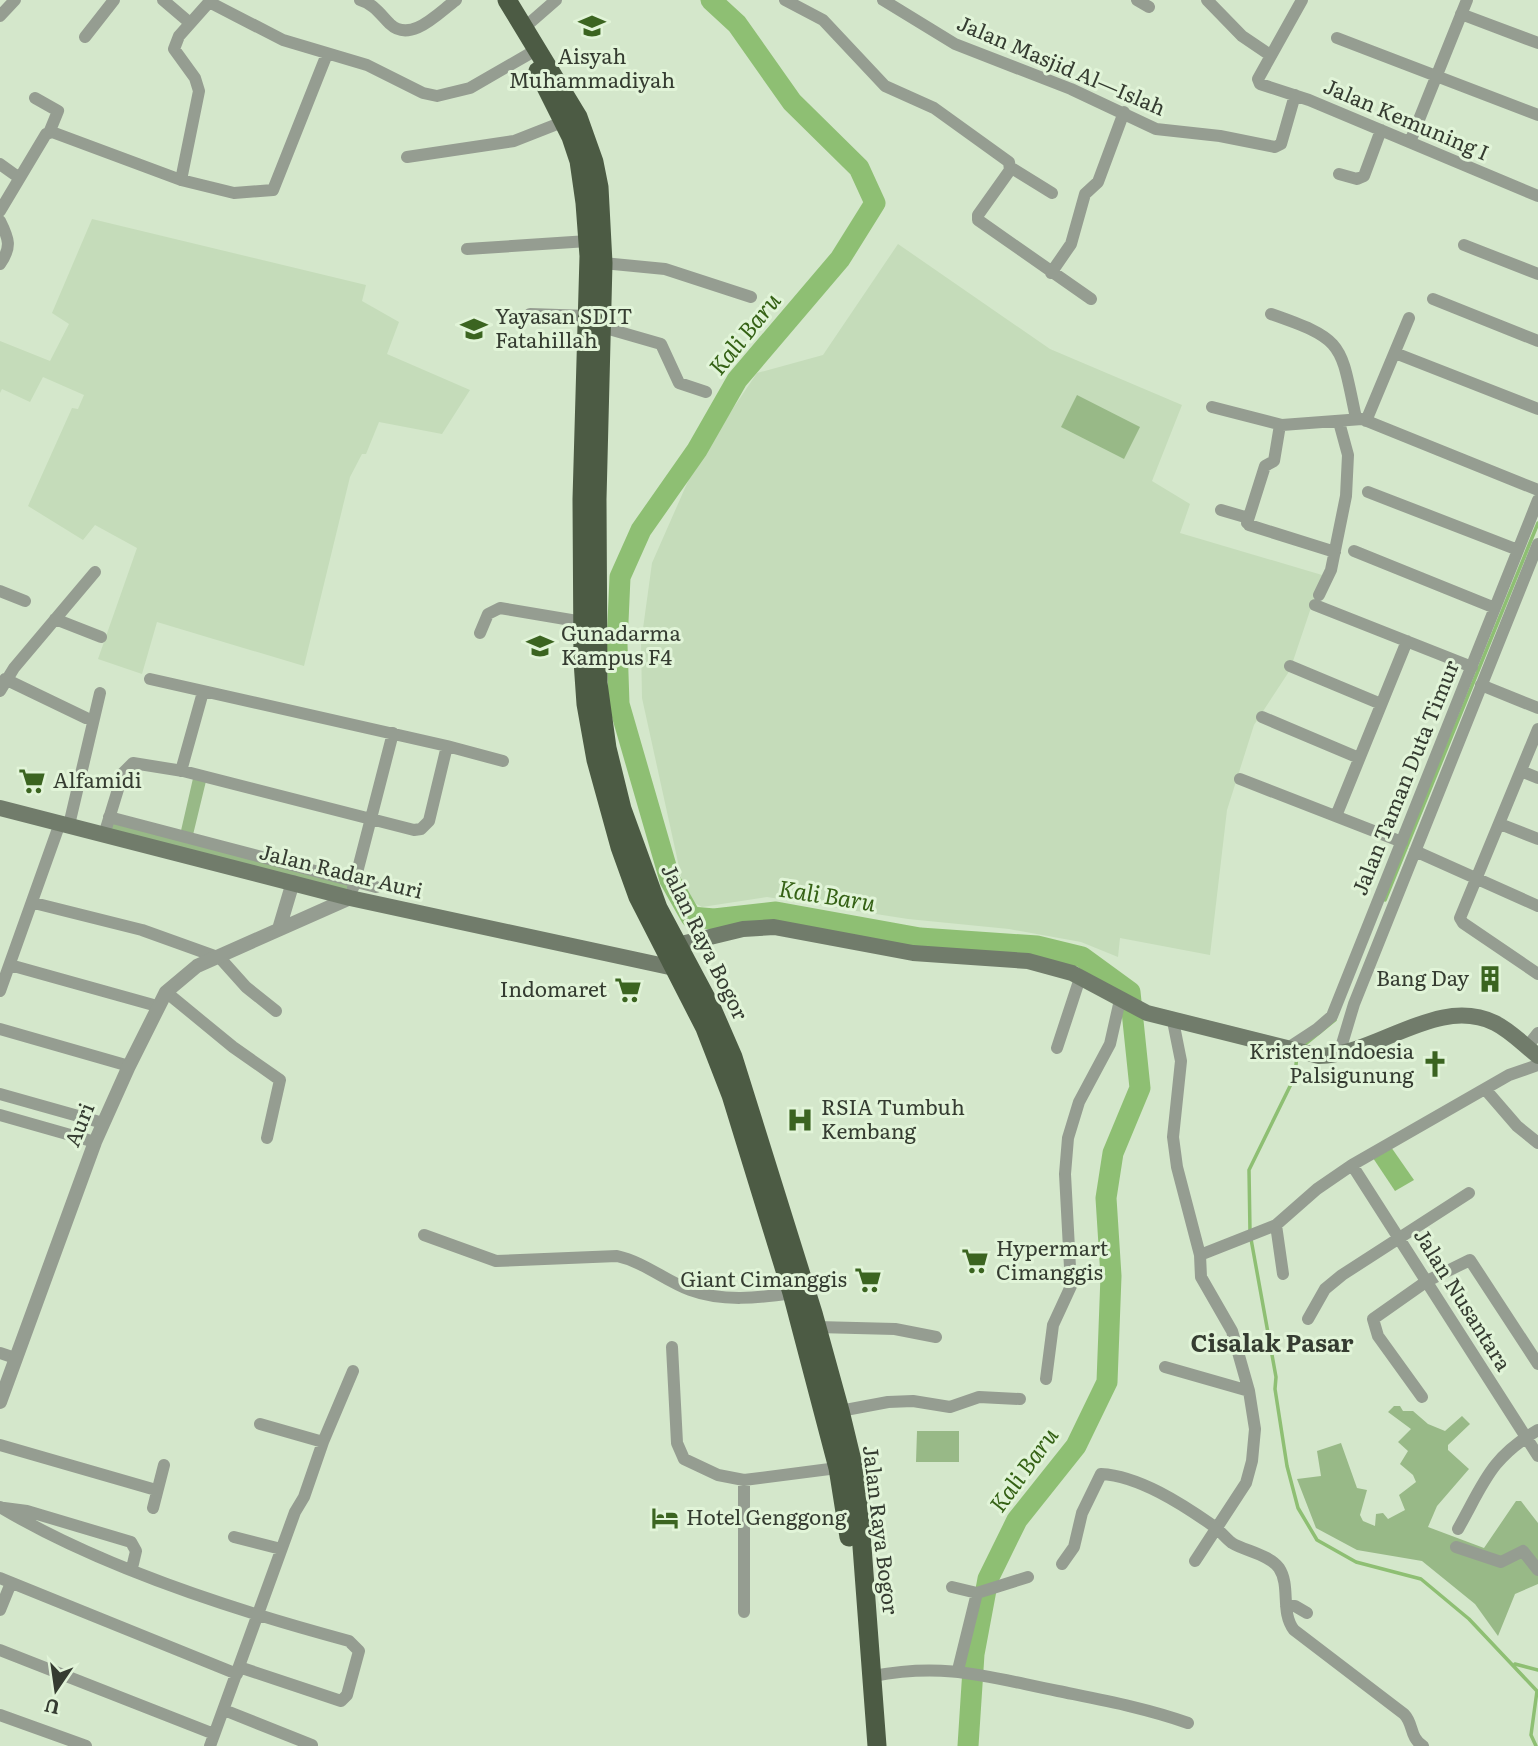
<svg xmlns="http://www.w3.org/2000/svg" width="1538" height="1746" font-family="Literata,serif">
<rect width="100%" height="100%" fill="#d4e7cb"/>
<!-- built -->
<path fill="#c5dcba" d="M92,219L366,285L362,301L399,322L387,354L470,390L442,434L379,422L366,454H362L350,477L304,666L157,622L142,674L98,659L137,548L95,525L83,540L28,506L72,408L78,409L84,395L43,377L30,402L2,389L0,393V341L50,361L69,324L52,313Z
M898,244L1050,349L1182,405L1152,481L1190,504L1180,533L1322,575L1290,670L1254,725L1227,810L1210,955L1120,938L1118,957L1081,942L1009,929L908,919L767,897L702,907L693,902L683,885L642,698L641,643L652,563L696,463L757,373L823,355Z"/>
<!-- green -->
<path fill="#98b987" d="M1077,395L1140,427L1124,459L1061,427Z
M194,774L207,777L192,839L354,881L350,898L104,835L109,817L180,835Z
M1394,1406H1400L1403,1411H1413L1428,1424L1445,1431L1462,1416L1470,1424L1448,1445V1450L1469,1469L1437,1506L1428,1527L1484,1548L1516,1501H1521L1538,1523V1584L1515,1594L1498,1636L1475,1604L1422,1561L1357,1550L1316,1528L1297,1479L1321,1476L1317,1451L1341,1443L1357,1488L1367,1490L1360,1515L1363,1521L1375,1526L1376,1514L1383,1513L1388,1519L1405,1510L1399,1495L1416,1482L1413,1475L1400,1464L1408,1451L1398,1442L1411,1429L1388,1412Z
M917,1431H959V1462H916Z"/>
<!-- water -->
<path fill="#8ebf73" d="M1391,1147L1414,1180L1395,1191L1373,1158Z"/>
<g fill="none" stroke-linecap="round" stroke-linejoin="round">
<!-- stream -->
<path stroke="#8ebf73" stroke-width="3.5" d="M1385,900L1538,523
M1303,1046L1335,1020
M1250,1232L1249,1170L1295,1076L1297,1054
M1251,1239L1276,1377L1275,1389L1287,1466L1298,1508L1317,1540L1356,1562L1421,1579L1469,1619L1537,1691L1531,1735L1536,1746
M1515,1664L1538,1670"/>
<!-- river -->
<path stroke="#8ebf73" stroke-width="21" d="M711,0L737,24L792,102L859,168L875,203L840,259L737,380L697,450L641,530L620,577L617,644L619,704L670,880L691,917L714,919L776,912L920,938L1037,946L1082,957L1130,992L1140,1088L1113,1153L1106,1198L1111,1276L1107,1382L1076,1446L1017,1520L988,1579L974,1654L968,1746"/>
<!-- minor -->
<path stroke="#959d91" stroke-width="12" d="M163,0L190,23
M360,0C374,4 380,14 390,24C411,44 439,12 456,0
M785,0L823,20L885,86L934,108L1009,162L1010,170L978,215V220L1091,299
M883,0L955,44L1071,89L1156,129L1220,136L1275,147L1281,144L1295,95
M1137,0L1149,7
M1207,0L1242,36L1270,55
M1302,0L1258,79L1260,84L1309,100L1538,196
M209,2L283,40L367,65L423,93L437,96L470,88L529,54
M1461,14L1538,43
M0,16L15,0
M525,27L556,0
M85,37L114,0
M1337,38L1538,115
M35,98L58,111L49,133
M1410,142L1467,0
M407,157L514,141L565,121
M0,164L18,177
M1010,167L1052,193
M1339,174L1357,179L1364,176L1381,130
M181,180L199,91L195,78L174,49L179,36L211,0
M0,211L46,134L52,132L181,180L234,193L273,190L327,54
M0,221C9,239 12,247 0,264
M1464,245L1538,274
M467,249L588,241
M603,263L665,269L751,297
M1051,273L1071,244L1085,194L1098,182L1124,112
M1433,299L1538,341
M530,314L588,316
M1271,314C1346,340 1340,344 1356,418
M602,327L661,344L679,383L706,392
M1395,353L1538,409
M1212,407L1282,425L1362,419L1538,490
M1366,421L1409,318
M1368,492L1518,550
M1221,510L1245,517L1249,525L1335,552
M1247,523L1265,466L1274,461L1280,425
M1354,551L1495,608
M0,591L25,601
M1319,595L1331,570L1346,496L1348,455L1339,422
M1315,605L1472,667
M55,619L101,637
M480,633L488,614L500,608L583,622
M1290,666L1381,704
M5,679L86,718
M150,679L447,746
M1481,685L1538,708
M0,691L14,668L95,572
M1262,717L1359,758
M1538,729L1460,918L1463,923L1538,974
M181,771L203,692
M1521,771L1538,778
M1240,779L1402,842
M1336,816L1407,641
M109,817L376,887
M1500,824L1538,839
M69,825L100,693
M104,835L123,773L133,763L183,771L414,830L421,829L429,821L447,746L503,761
M1415,851L1538,906
M353,888L393,733
M34,903L142,930L220,958L246,987L276,1011
M10,965L157,1006
M0,991L60,823
M166,992L233,1047L280,1080L267,1138
M1173,1021L1181,1061L1173,1137L1177,1167L1200,1255L1201,1277L1232,1331L1249,1391L1255,1429L1252,1461L1246,1483L1195,1561
M0,1029L129,1066
M1527,1047L1538,1033
M1057,1048L1080,978
M1285,1050L1317,1029L1332,1016L1538,500
M1339,1054L1354,1004L1538,544
M1485,1089L1517,1126L1538,1143
M0,1094L103,1123
M0,1115L95,1142
M1352,1165L1538,1456
M1276,1225L1283,1274
M424,1235L496,1261L617,1256C644,1262 664,1280 690,1290C722,1302 759,1298 792,1293
M1200,1255L1276,1225L1317,1189L1352,1165L1509,1075L1538,1065
M1308,1319L1325,1289L1342,1275L1469,1193
M817,1327L895,1329L936,1337
M672,1347L677,1443L684,1459L718,1475L744,1480L845,1467
M0,1353L15,1358
M1165,1367L1249,1391
M1046,1379L1053,1325L1071,1286L1065,1174L1068,1138L1079,1102L1110,1044L1120,1000
M1422,1397L1378,1336L1373,1319L1427,1281L1470,1260L1538,1364
M840,1411L888,1402L913,1401L950,1407L979,1397L1020,1399
M260,1424L323,1442
M0,1445L156,1490
M0,1507C100,1567 237,1611 349,1641L359,1651L347,1695L341,1701L239,1667
M4,1508L27,1511L131,1542L136,1551L132,1568
M153,1508L164,1465
M1458,1529C1484,1483 1490,1458 1538,1430
M234,1537L281,1549
M1456,1547L1501,1562L1523,1551L1538,1570
M1062,1564L1074,1547L1082,1513L1101,1474C1139,1476 1182,1504 1212,1525C1220,1530 1225,1538 1232,1543C1245,1551 1270,1555 1279,1568C1291,1586 1280,1612 1294,1630L1404,1714C1414,1724 1409,1737 1423,1746
M0,1578L237,1674
M952,1587L977,1593
M1286,1606H1295L1307,1613
M0,1610L11,1583
M744,1612V1480
M0,1650L214,1734
M958,1670L977,1593L1028,1577
M873,1676C946,1662 988,1677 1058,1691C1102,1700 1146,1708 1188,1723
M224,1710L312,1745
M0,1715L86,1746
M210,1746L295,1512L304,1497L323,1442L353,1371"/>
<!-- tertiary -->
<path stroke="#959d91" stroke-width="14" d="M279,929L293,882
M0,1402L95,1142L129,1066L166,992L197,966L350,898"/>
<!-- secondary -->
<path stroke="#717c6b" stroke-width="16" d="M0,808L350,898L674,968
M677,945L743,929L774,927L913,953L1028,961L1072,973L1147,1013L1319,1056C1378,1055 1437,995 1495,1023C1511,1031 1524,1045 1538,1056"/>
<!-- trunk -->
<path stroke="#4c5b44" stroke-width="19" d="M507,0L578,117L594,162L599,187L603,263L597,499L598,683L607,748L622,809L658,908L713,1011L733,1057L813,1313L840,1411L853,1465L860,1520L877,1746
M538,71L571,137L579,161L585,203L589,256L582,499L583,661L586,704L596,760L620,847L638,897L705,1028L731,1095L792,1293L838,1468L849,1537"/>
</g>
<!-- icons -->
<defs>
<symbol id="school-bare" viewBox="-9 -9 18 18"><path d="M0-5L7-2L0 1L-7-2ZM-4 1L0 2.5L4 1V4Q0 6-4 4Z" fill="#3b6420" stroke="#e1f4d8" stroke-width="2.5" paint-order="stroke"/></symbol>
<symbol id="university-bare" viewBox="-9 -9 18 18"><path d="M0-5L7-2L0 1L-7-2ZM-4 1L0 2.5L4 1V4Q0 6-4 4Z" fill="#3b6420" stroke="#e1f4d8" stroke-width="2.5" paint-order="stroke"/></symbol>
<symbol id="supermarket-bare" viewBox="-9 -9 18 18"><path d="M-6-5.5h2.5l.6 2H6L4.5 2H-2.5L-4.4-4H-6ZM-1.5 3.2a1.3 1.3 0 1 0 .1 0ZM3 3.2a1.3 1.3 0 1 0 .1 0Z" fill="#3b6420" stroke="#e1f4d8" stroke-width="2.5" paint-order="stroke"/></symbol>
<symbol id="building-bare" viewBox="-9 -9 18 18"><path d="M-4-6H4V6H1V3H-1V6H-4ZM-2.5-4.3h1.7v1.8h-1.7ZM.8-4.3h1.7v1.8H.8ZM-2.5-1h1.7V.8h-1.7ZM.8-1h1.7V.8H.8Z" fill="#3b6420" stroke="#e1f4d8" stroke-width="2.5" paint-order="stroke"/></symbol>
<symbol id="church-bare" viewBox="-9 -9 18 18"><path d="M-1.2-6h2.4v3.5h3.3v2.4h-3.3V6h-2.4V-.1h-3.3v-2.4h3.3Z" fill="#3b6420" stroke="#e1f4d8" stroke-width="2.5" paint-order="stroke"/></symbol>
<symbol id="hospital-bare" viewBox="-9 -9 18 18"><path d="M-5-5h3v3.5h4V-5h3V5h-3V1.5h-4V5h-3Z" fill="#3b6420" stroke="#e1f4d8" stroke-width="2.5" paint-order="stroke"/></symbol>
<symbol id="hotel-bare" viewBox="-9 -9 18 18"><path d="M-6-4.5h1.5V1H6V5H4.5V3h-9V5H-6ZM-4 0a1.8 1.8 0 1 1 3.6 0ZM.5 0V-2.5h3Q6-2.5 6 0Z" fill="#3b6420" stroke="#e1f4d8" stroke-width="2.5" paint-order="stroke"/></symbol>
</defs>
<g fill-rule="evenodd">
<use href="#school-bare" x="573" y="7" width="38" height="38"/>
<use href="#school-bare" x="455" y="310" width="38" height="38"/>
<use href="#university-bare" x="521" y="627" width="38" height="38"/>
<use href="#supermarket-bare" x="13" y="762" width="38" height="38"/>
<use href="#building-bare" x="1471" y="960" width="38" height="38"/>
<use href="#supermarket-bare" x="609" y="971" width="38" height="38"/>
<use href="#church-bare" x="1416" y="1045" width="38" height="38"/>
<use href="#hospital-bare" x="781" y="1101" width="38" height="38"/>
<use href="#supermarket-bare" x="956" y="1242" width="38" height="38"/>
<use href="#supermarket-bare" x="849" y="1261" width="38" height="38"/>
<use href="#hotel-bare" x="646" y="1499" width="38" height="38"/>
</g>
<g text-anchor="middle" stroke-width="6" stroke-linejoin="round" paint-order="stroke">
<!-- poi labels -->
<g font-size="21" fill="#353c31" stroke="#e1f4d8" text-anchor="start">
<text x="592" y="64" text-anchor="middle">Aisyah<tspan x="592" dy="24">Muhammadiyah</tspan></text>
<text x="495" y="324">Yayasan SDIT<tspan x="495" dy="24">Fatahillah</tspan></text>
<text x="561" y="641">Gunadarma<tspan x="561" dy="24">Kampus F4</tspan></text>
<text x="53" y="788">Alfamidi</text>
<text x="1469" y="986" text-anchor="end">Bang Day</text>
<text x="607" y="997" text-anchor="end">Indomaret</text>
<text x="1414" y="1059" text-anchor="end">Kristen Indoesia<tspan x="1414" dy="24">Palsigunung</tspan></text>
<text x="821" y="1115">RSIA Tumbuh<tspan x="821" dy="24">Kembang</tspan></text>
<text x="996" y="1256">Hypermart<tspan x="996" dy="24">Cimanggis</tspan></text>
<text x="847" y="1287" text-anchor="end">Giant Cimanggis</text>
<text x="686" y="1525">Hotel Genggong</text>
</g>
<!-- street labels -->
<g font-size="21" fill="#353c31" stroke="#e1f4d8">
<text transform="translate(1061 66) rotate(23)" y="7">Jalan Masjid Al—Islah</text>
<text transform="translate(1406 120) rotate(23)" y="7">Jalan Kemuning I</text>
<text transform="translate(1406 778) rotate(-68)" y="7">Jalan Taman Duta Timur</text>
<text transform="translate(341 872) rotate(14)" y="7">Jalan Radar Auri</text>
<text transform="translate(704 942) rotate(64)" y="7">Jalan Raya Bogor</text>
<text transform="translate(80 1125) rotate(-68)" y="7">Auri</text>
<text transform="translate(1462 1300) rotate(58)" y="7">Jalan Nusantara</text>
<text transform="translate(880 1530) rotate(83)" y="7">Jalan Raya Bogor</text>
</g>
<!-- water labels -->
<g font-size="23" font-style="italic" fill="#356215" stroke="#e1f4d8">
<text transform="translate(745 334) rotate(-51)" y="8">Kali Baru</text>
<text transform="translate(827 896) rotate(9)" y="8">Kali Baru</text>
<text transform="translate(1024 1470) rotate(-54)" y="8">Kali Baru</text>
</g>
<!-- quarter labels -->
<g font-size="24" font-weight="bold" fill="#353c31" stroke="#e1f4d8">
<text x="1272" y="1352">Cisalak Pasar</text>
</g>
</g>
<!-- north arrow -->
<g transform="translate(56 1690) rotate(193)" stroke="#e1f4d8" stroke-width="5" paint-order="stroke">
<path d="M0-5L12 26L0 18L-12 26Z" fill="#353c31"/>
<text y="-10" font-size="19" font-weight="bold" text-anchor="middle" fill="#353c31">U</text>
</g>
</svg>
